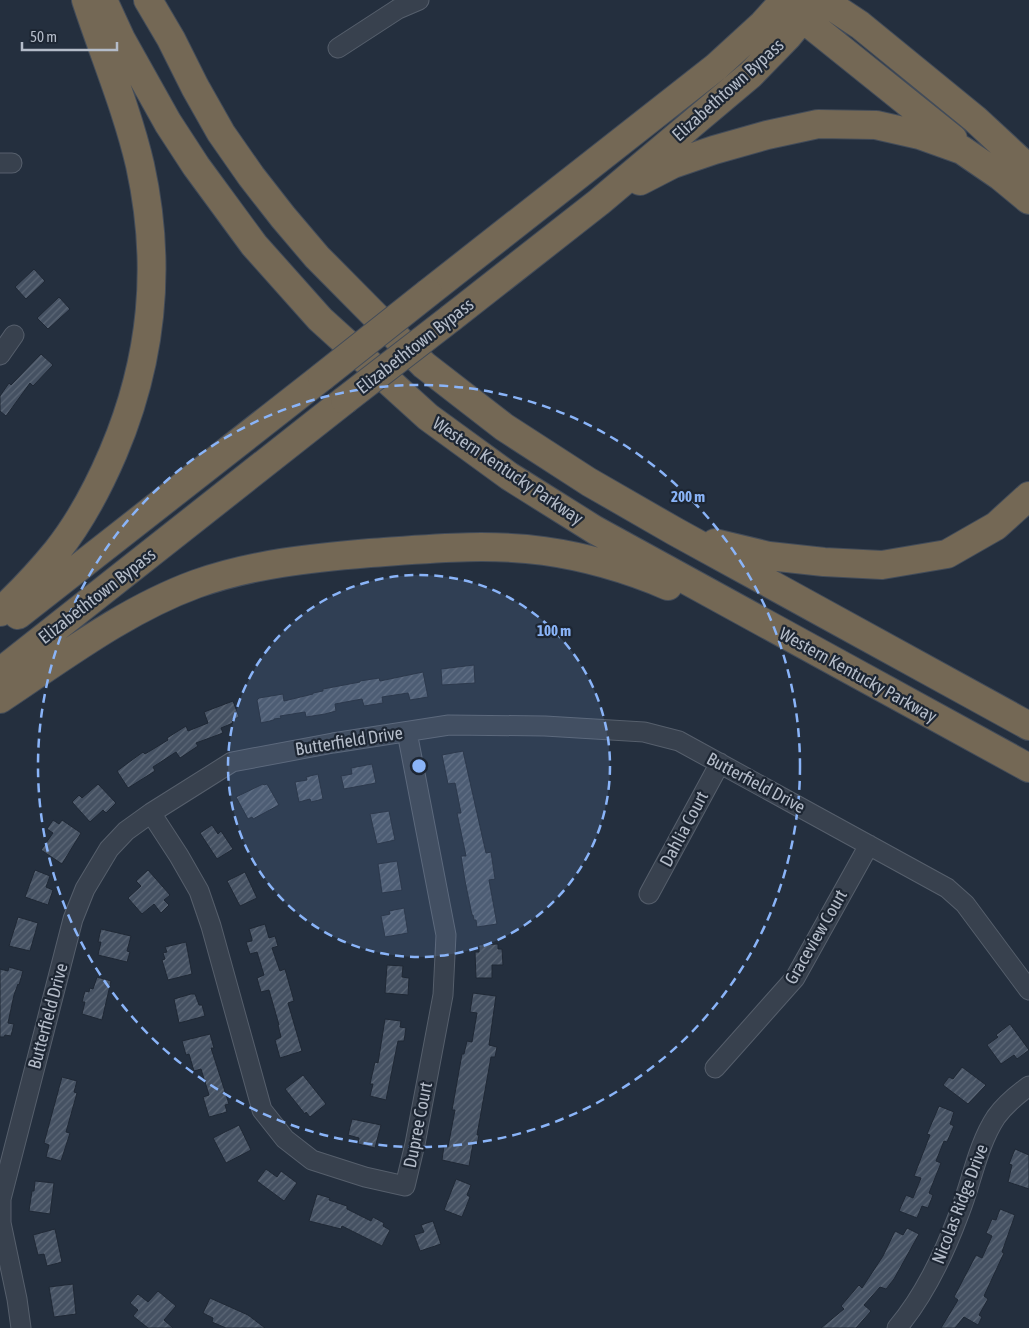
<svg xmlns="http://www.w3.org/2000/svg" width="1029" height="1328" font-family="'Asap Condensed',sans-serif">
<defs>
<pattern id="building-hatch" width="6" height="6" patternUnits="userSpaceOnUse" patternTransform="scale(1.25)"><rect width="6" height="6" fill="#455162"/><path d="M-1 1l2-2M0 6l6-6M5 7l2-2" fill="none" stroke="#5d6877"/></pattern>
</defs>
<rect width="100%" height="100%" fill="#242f3e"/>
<!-- building -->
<path fill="url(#building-hatch)" stroke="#1f2835" d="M34,269L45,281L26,299L15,287Z
M59,297L70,309L48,329L37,318Z
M41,354L53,365L33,386L30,383L6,416L0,411V396L9,383L11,385Z
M474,665L475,683L442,685L441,669Z
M423,672L428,697L410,700L408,693L382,697L383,703L364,706L362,699L335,704L336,711L325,714L306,717L305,712L280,716L281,718L274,719V720L261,723L257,700L259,698L283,694L284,701L313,694V693L323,691V689L360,682V681L379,678L380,681Z
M233,701L239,717L232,720L233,723L221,728L223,733L196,743L198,746L180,758L176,752L153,767L155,771L128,788L117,771L143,752L145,754L168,740L167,738L186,726L188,731L208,723L204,712Z
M463,751L486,853L491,852L495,879L489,880L497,924L477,927L476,920H474L473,915H472L465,881L461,856H466L457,813H461L455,783L448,784L442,755Z
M372,764L376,783L344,789L341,776L352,774L351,768Z
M318,774L323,799L311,802L310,799L299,802L295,782L307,780L306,777Z
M98,784L116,803L106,813L103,810L90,822L72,802L79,795L82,798Z
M263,784L264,785L267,784L279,805L253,819L252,817L248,819L236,797Z
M389,811L395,840L377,844L370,814Z
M53,820L59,824L62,820L81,833L62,864L41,850L53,833L47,829Z
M212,825L218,834L221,831L233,849L217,859L200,833Z
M397,861L402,890L382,893L378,864Z
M35,870L50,876L46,887L53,890L48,905L25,897Z
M148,870L170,895L164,900L169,905L161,913L154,904L142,914L128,898L141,886L136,881Z
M245,872L257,898L240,906L227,881Z
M404,908L408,933L385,937L381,916L390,914L389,911Z
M18,917L38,923L30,951L9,946Z
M265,924L269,938L275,936L278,946L272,948L280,971L285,969L294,1001L288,1003L302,1051L280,1058L275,1040L281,1037L278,1025H279L269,990L261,992L257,978L264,975L257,952L250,954L246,942L252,941V939L249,929Z
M101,929L131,936L127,951L130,952L127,962L98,955L101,942H98Z
M186,942L192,974L168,980L162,960L165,959L163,953L167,952L165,947Z
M498,944V949H502L503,965H492V978H476L475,952H479V945Z
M387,965L403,966L402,977L409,978L408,995L385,993Z
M9,967L23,971L19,985L18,984L14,995L8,1023L14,1024L11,1036L5,1035L4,1037H0V969L8,971Z
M97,977L111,981L102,1020L82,1014L85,1002H82L85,991L89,992L90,988L93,989Z
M473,993L496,996L489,1045L497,1047L495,1057H491L477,1135H479L477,1145L473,1144L469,1166L442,1160L444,1146L448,1147L455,1110H452L462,1054H464L467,1041L472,1042L477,1013L470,1012Z
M191,994H195L199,1005H202L205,1016L179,1023L174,999Z
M385,1019L401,1021L400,1027L406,1028L404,1041H398L386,1100L370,1096L373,1084H370L375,1062L378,1063Z
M1010,1024L1029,1050L1017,1059L1014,1055L1001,1064L987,1045L998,1037L996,1035Z
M210,1034L214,1048H211L229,1104L225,1105L227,1112L209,1117L203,1097L209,1095L201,1069L194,1071L189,1054L186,1055L182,1041Z
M962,1067L986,1085L968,1104L943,1085L949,1077L953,1079Z
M303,1075L326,1104L310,1117L306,1112L305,1114L285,1089Z
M62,1077L77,1081L74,1092L77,1093L66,1132L70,1133L61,1161L46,1157L49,1145L44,1143Z
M939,1106L954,1112L950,1124L954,1126L947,1142L944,1141L936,1161L941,1163L929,1193L933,1195L928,1208L922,1206L917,1218L899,1211L906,1195L913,1198L921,1178L914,1176L930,1135L927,1134Z
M352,1119L381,1125L375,1148L358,1144L359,1138L348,1135Z
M239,1125L251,1150L226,1163L213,1138Z
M1015,1149L1029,1155V1189L1008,1182L1012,1165L1009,1164Z
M266,1169L277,1177L281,1171L297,1183L284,1201L257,1181Z
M456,1179L471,1185L467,1195L470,1197L462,1217L444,1210Z
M35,1181L54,1183L50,1214L29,1211L32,1191H34Z
M317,1194L330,1198L329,1200L347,1206V1209L371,1221L373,1217L384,1223L383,1226L390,1230L382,1246L342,1226L341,1229L309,1221Z
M1000,1209L1015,1215L1002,1252L1004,1253L984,1296L988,1299L979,1315L982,1317L978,1325L964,1317L955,1328H941L958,1300L954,1297L976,1255L982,1258L992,1236L986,1233L992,1219L996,1220Z
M433,1221L441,1244L420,1251L414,1235L424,1232L421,1225Z
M907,1228L919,1234L894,1279L886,1289L880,1287L864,1305L871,1311L856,1328H821L844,1309L841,1306L859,1285L862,1288L883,1256L895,1231L903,1235Z
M55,1229L62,1262L47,1266L44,1254L38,1255L33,1235Z
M73,1284L76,1314L54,1317L49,1287Z
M158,1291L176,1306L164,1320L173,1328H148L133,1316L138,1310L130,1303L138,1294L148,1302Z
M210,1298L248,1315L265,1328H226L212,1322L213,1318L203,1313Z"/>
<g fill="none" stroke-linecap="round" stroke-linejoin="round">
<defs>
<path id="minor" d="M338,48L398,9L419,0
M0,163H12
M0,355L14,335
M151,813L179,856L199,891L211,926L262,1110L285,1139L312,1160L365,1177L405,1186L415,1144L443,995L446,935L407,732
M649,894L720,763
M715,1068L795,978L869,845
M21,1328L17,1299L1,1223V1199L73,919L85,889L109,849L126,831L151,813L232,762L333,743L449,725L545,726L644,732L679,741L947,888L965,904L1029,990
M897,1328C925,1295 944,1254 959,1214C972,1182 977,1146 996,1117C1004,1106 1018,1094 1029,1086"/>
<path id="highway" d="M103,0L121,39L168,123L196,166L254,245L320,319L428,417L509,476L595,530L1029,768
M148,0L171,39L195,87L221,133L251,176L283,217L317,257L424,365L504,427L589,482L676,532L1029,726
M797,2L815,3L833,7L860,25L975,119L1029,169
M790,8L953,139
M640,181L673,164L714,150L767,135L818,124L876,125L920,135L962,150L1000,176L1029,200
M428,293L716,67L763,24L783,2
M451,318L599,202L750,75L788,36L815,3
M715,543L769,556L824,562L882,565L947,554L996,526L1029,496
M0,612C20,593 39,573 57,551C80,522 98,488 113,453C153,359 162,265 140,165C127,109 104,55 86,0
M18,615L322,377
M0,672L345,400
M0,699C62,658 125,610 196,584C252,564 311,558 370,553C428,549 487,543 544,551C587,557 628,569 668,586"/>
</defs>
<!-- minor casing -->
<use href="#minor" stroke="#565f6c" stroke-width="21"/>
<!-- highway casing -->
<use href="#highway" stroke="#434c59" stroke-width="30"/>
<!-- minor -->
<use href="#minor" stroke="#38414e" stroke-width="19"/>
<!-- highway -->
<use href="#highway" stroke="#746855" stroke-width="28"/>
<defs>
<path id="highway-bridge" d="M322,377L428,293
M345,400L451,318"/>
</defs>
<!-- highway-bridge casing -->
<use href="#highway-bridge" stroke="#434c59" stroke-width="30" stroke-linecap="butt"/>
<!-- highway-bridge -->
<use href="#highway-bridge" stroke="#746855" stroke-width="28"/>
</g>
<!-- distance rings -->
<circle cx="419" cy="766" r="191" fill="#8ab4f8" fill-opacity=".12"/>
<g fill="none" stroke="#8ab4f8" stroke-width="2.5" stroke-dasharray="9 6">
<circle cx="419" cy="766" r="191"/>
<circle cx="419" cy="766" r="381"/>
</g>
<g text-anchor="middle" stroke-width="4.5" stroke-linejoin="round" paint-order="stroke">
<!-- street labels -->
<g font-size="18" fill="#b4bcc9" stroke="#1d2633">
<text transform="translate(728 90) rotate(-42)" y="6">Elizabethtown Bypass</text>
<text transform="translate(415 346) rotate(-38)" y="6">Elizabethtown Bypass</text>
<text transform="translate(508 471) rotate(34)" y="6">Western Kentucky Parkway</text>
<text transform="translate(97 596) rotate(-38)" y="6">Elizabethtown Bypass</text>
<text transform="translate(858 675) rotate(29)" y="6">Western Kentucky Parkway</text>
<text transform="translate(349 741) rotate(-9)" y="6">Butterfield Drive</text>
<text transform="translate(756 783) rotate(28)" y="6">Butterfield Drive</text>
<text transform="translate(684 829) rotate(-62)" y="6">Dahlia Court</text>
<text transform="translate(816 937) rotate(-60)" y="6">Graceview Court</text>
<text transform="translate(48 1016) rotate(-75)" y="6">Butterfield Drive</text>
<text transform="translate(418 1125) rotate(-79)" y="6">Dupree Court</text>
<text transform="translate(960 1204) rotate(-69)" y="6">Nicolas Ridge Drive</text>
</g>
</g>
<circle cx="419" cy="766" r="8" fill="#8ab4f8" stroke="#1d2633" stroke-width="2.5"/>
<g font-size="15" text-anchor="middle" font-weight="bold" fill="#8ab4f8" stroke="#1d2633" stroke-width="4.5" stroke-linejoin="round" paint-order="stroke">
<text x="688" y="502">200 m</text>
<text x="554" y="636">100 m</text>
</g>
<!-- scale -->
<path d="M22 42v8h95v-8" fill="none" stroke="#b4bcc9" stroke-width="2.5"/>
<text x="30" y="42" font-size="15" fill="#b4bcc9" stroke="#1d2633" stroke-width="4" paint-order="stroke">50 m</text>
</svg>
